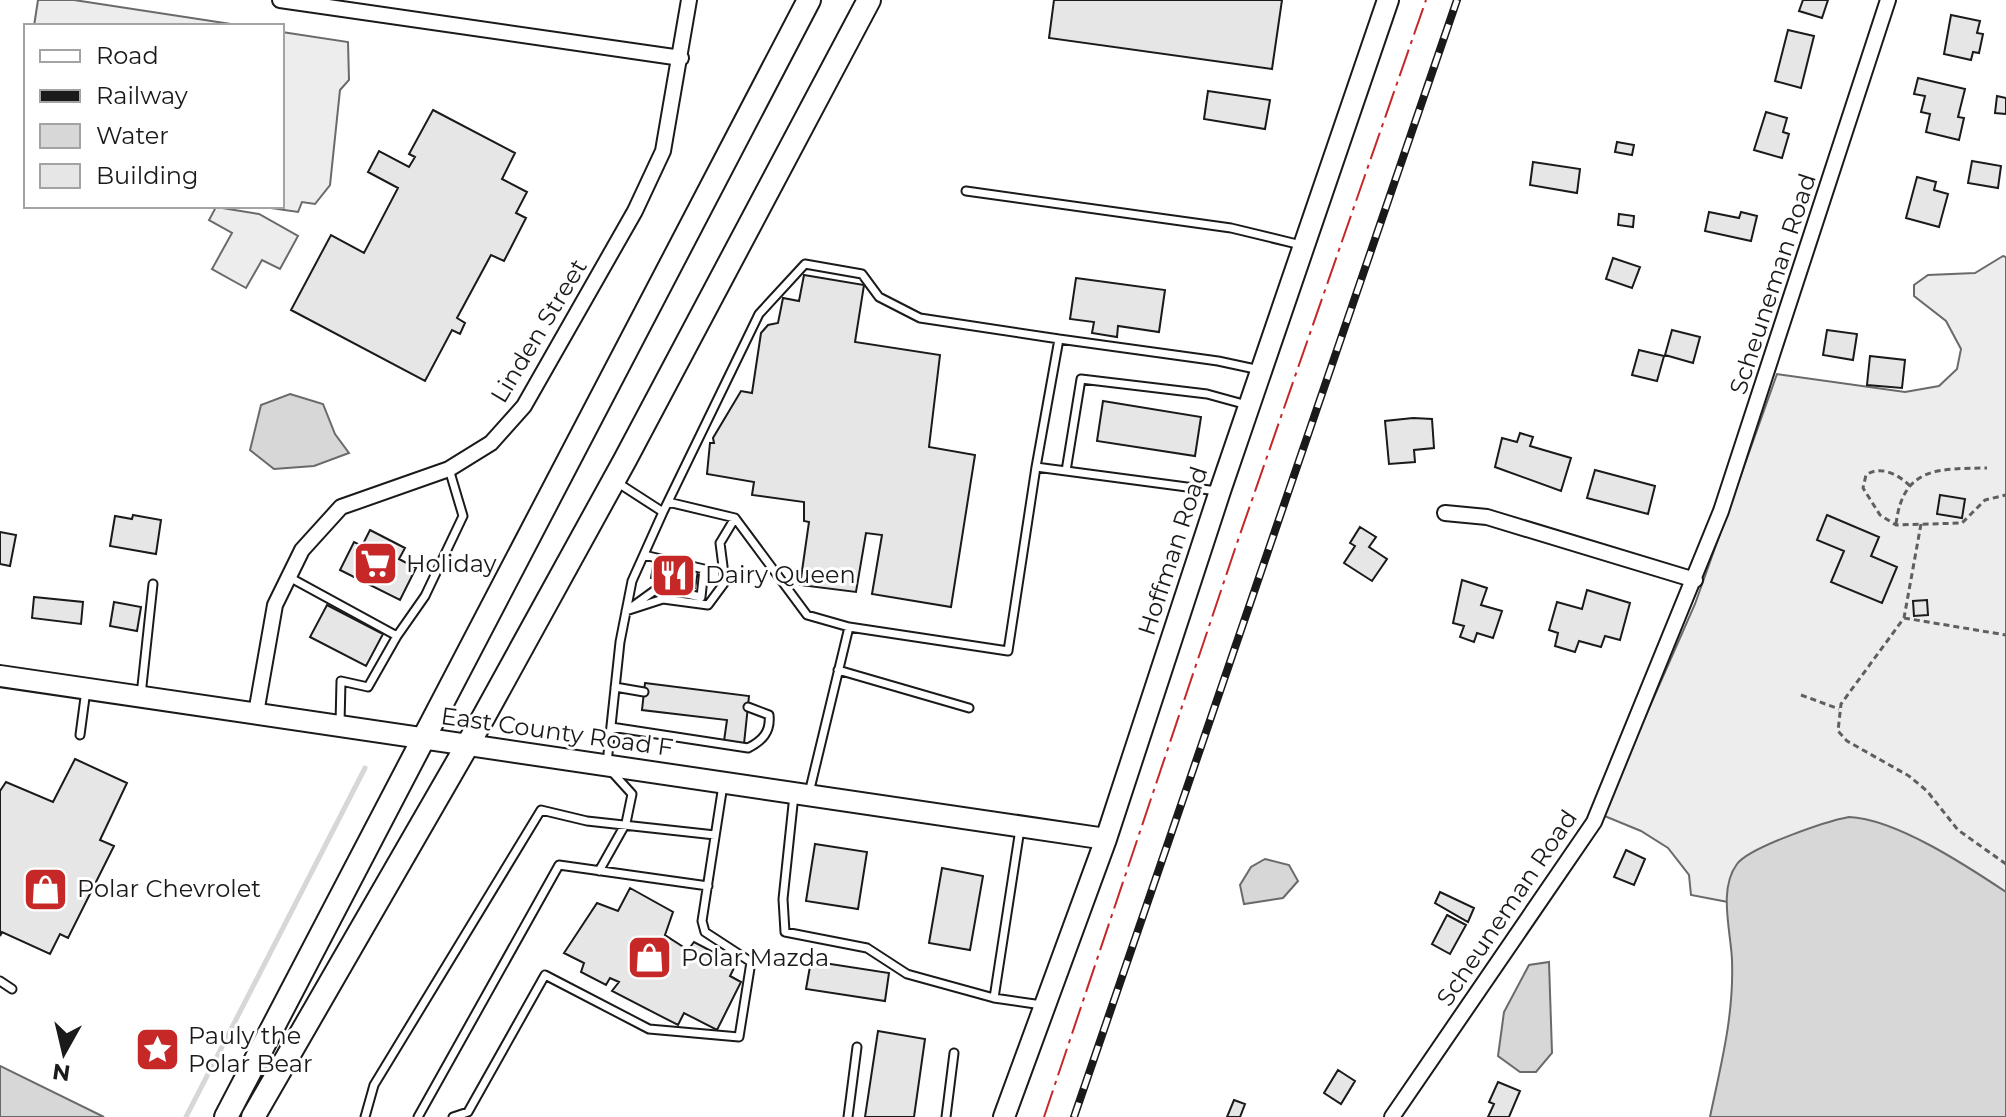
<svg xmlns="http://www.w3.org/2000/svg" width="2006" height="1117" font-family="Montserrat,sans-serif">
<rect width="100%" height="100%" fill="#fff"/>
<!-- built -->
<path fill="#ededed" stroke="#6a6a6a" stroke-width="2" d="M38,0H74L244,26H34Z
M282,32L348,42L349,80L340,90L330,185L315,204L302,202L298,212L257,206H282Z
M216,207L259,214L298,236L280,269L262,260L246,288L212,269L232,233L209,220Z
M2003,256L2006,257V991L1732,873L1728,902L1691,895L1689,875L1668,848L1641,831L1602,815L1695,604L1777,374L1905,392L1939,386L1957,369L1961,349L1946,321L1914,296V285L1928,275L1975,273Z"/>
<!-- water -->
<path fill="#d7d7d7" stroke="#6a6a6a" stroke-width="2" d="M290,394L323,404L335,434L349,453L314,466L274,469L250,450L261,405Z
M1849,817C1896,819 1967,866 2006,892V1117H1710C1721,1064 1734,1016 1732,960C1731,932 1718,889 1737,864C1750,847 1827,821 1849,817Z
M1265,859L1289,865L1298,881L1283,898L1244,904L1240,885L1251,867Z
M1549,962L1552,1053L1536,1072H1520L1498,1056L1504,1012L1529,965Z
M0,1066L104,1117H0Z"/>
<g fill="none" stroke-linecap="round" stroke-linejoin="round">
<!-- stream -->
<path stroke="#d7d7d7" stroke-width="5" d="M186,1117L365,768"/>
</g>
<!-- building -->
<path fill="#e6e6e6" stroke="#1a1a1a" stroke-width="2" d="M1054,0H1282L1272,69L1049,38Z
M1803,0H1828L1822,18L1799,11Z
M1951,15L1980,21L1977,33L1983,34L1979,53L1973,52L1971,60L1944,54Z
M1788,30L1814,36L1801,88L1775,81Z
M1918,78L1965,89L1958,117L1964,118L1959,140L1926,132L1930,114L1921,112L1925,96L1914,94Z
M1208,91L1270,100L1265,129L1204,119Z
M1997,96L2006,98V114L1995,113Z
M433,110L515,153L502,179L527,192L516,213L526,218L504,261L491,255L457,318L465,323L460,334L452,330L425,381L291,310L331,235L364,253L398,188L368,172L379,151L409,167L415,157L409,154Z
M1766,112L1787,118L1783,132L1789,134L1782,158L1754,150Z
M1617,142L1634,145L1632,155L1615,152Z
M1972,161L2001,166L1998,188L1968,183Z
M1533,162L1580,169L1577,193L1530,185Z
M1917,177L1936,182L1934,190L1948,194L1939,227L1906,218Z
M1709,212L1739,218L1741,212L1757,216L1751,241L1705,231Z
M1619,214L1634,216L1633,227L1618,225Z
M1613,258L1640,267L1632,288L1606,279Z
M804,275L864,285L855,342L940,355L929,447L975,455L951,607L872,594L882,535L866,533L856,592L800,585L809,522L804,521V502L752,495L754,482L707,474L710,443H714L713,438L741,391L752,393L761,333L768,325L778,323L783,298L799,301Z
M1076,278L1165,290L1159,332L1118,326L1117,337L1092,333L1094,322L1070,319Z
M1672,330L1700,337L1693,363L1665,355Z
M1827,330L1857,334L1853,360L1823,355Z
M1639,350L1664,356L1657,381L1632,375Z
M1870,356L1905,360L1902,388L1867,385Z
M1103,401L1201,417L1195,456L1097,441Z
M1413,418L1432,419L1434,448L1414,450L1415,462L1389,464L1385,421Z
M1520,433L1533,437L1530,446L1571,458L1561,491L1495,467L1502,438L1517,442Z
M1595,470L1655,486L1648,514L1587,498Z
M1940,495L1965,499L1962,518L1937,514Z
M133,515L161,520L156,554L110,546L115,516L132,519Z
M1827,515L1879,537L1871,556L1897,567L1882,603L1831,582L1844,551L1817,540Z
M1360,527L1376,537L1369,547L1387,559L1372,581L1344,563L1355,546L1350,543Z
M370,530L405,548L399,559L416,568L400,600L340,570L354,542L362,546Z
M0,532L16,535L10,566L0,564Z
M654,561L698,571L695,588L651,578Z
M1462,580L1487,588L1481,605L1502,611L1493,638L1477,633L1474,642L1460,637L1464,626L1453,623Z
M1587,590L1630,603L1620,640L1605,636L1601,647L1579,641L1575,652L1555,646L1558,633L1549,630L1557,602L1582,609Z
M34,597L83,602L81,624L32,618Z
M1927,600L1928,615L1914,616L1913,601Z
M114,602L141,607L137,631L110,626Z
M327,605L383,634L366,666L310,637Z
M645,683L749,696L744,744L724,741L727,720L642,710Z
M75,759L127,783L100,840L114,846L68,938L60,934L50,954L2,932L0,936V791L6,782L53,802Z
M815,844L867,852L858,909L806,901Z
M1626,850L1645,859L1634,885L1614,877Z
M942,868L983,876L970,950L929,943Z
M630,888L673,912L665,935L688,950L694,942L736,964L730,976L741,982L717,1030L684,1013L678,1025L612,991L619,982L610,978L606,985L581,972L584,963L564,953L597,903L618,911Z
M1440,892L1474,908L1468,922L1435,903Z
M1447,915L1466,925L1450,954L1432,944Z
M811,961L889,973L885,1001L806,989Z
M878,1031L925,1039L914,1117H865Z
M1338,1070L1355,1081L1341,1104L1324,1093Z
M1498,1082L1520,1091L1509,1117H1488L1494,1104L1489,1102Z
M1234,1100L1245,1104L1240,1117H1227Z"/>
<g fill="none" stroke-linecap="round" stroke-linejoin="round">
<defs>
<path id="lane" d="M966,191L1231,228L1301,245
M1036,467L1059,339L1218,361L1260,370
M1066,471L1081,379L1207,394L1247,405
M668,502L735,518L807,615L849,627
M663,512L759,314L805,264L862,274L879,297L920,318L1059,339
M289,577L397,636
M629,609L658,588L701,597L704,569L644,555
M626,611L663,599L708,605L725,582L720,543L735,518
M838,670L969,708
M615,687L644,692
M141,695L153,584
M340,724L341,681L368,687L397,636L425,596L463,516L449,469
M611,727L748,748C762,741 771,732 769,715L748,707
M80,735L86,690
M607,763L620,642L632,581L663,512L615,481
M809,793L849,627L1008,651L1036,467L1217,491
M794,795L783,899L785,932L867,948L907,974L994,998
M1020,829L994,998L1042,1005
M599,871L626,823L632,794L613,773
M0,981L12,989
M365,1117L374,1085L541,810L587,821L715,835
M418,1117L559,865L708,886
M453,1117L468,1112L545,975L649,1029L739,1037L751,962L705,932L702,921L723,785
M848,1117L857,1047
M946,1117L954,1053"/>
<path id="street" d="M280,0L681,58
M1445,513L1487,517L1695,580
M256,713L275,605L302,550L341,507L449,469L491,443L524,406L635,211L663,151L689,0
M1392,1117L1594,822L1721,511L1888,0"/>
<path id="secondary" d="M0,676L1106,839
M1004,1117L1106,839L1220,491L1388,0"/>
<path id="primary" d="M226,1117L809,0
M253,1117L483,718L625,460L869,0"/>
</defs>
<!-- lane casing -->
<use href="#lane" stroke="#1a1a1a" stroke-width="11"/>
<!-- street casing -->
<use href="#street" stroke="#1a1a1a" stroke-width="18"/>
<!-- secondary casing -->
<use href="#secondary" stroke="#1a1a1a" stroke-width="24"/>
<!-- primary casing -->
<use href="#primary" stroke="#1a1a1a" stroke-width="26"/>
<!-- path -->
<path stroke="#5f5f5f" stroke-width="3" stroke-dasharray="6 4" stroke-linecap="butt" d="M1910,486C1898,474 1880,465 1866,475L1863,488L1880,515L1896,525L1962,523L1985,500L2006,495
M1896,524C1903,466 1939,469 1987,468
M1921,524L1904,618L1841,704L1838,731L1847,741L1909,776L1927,791L1958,830L2006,864
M1904,618L2006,635
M1801,695L1839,709"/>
<!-- lane -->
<use href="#lane" stroke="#fff" stroke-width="7"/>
<!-- street -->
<use href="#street" stroke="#fff" stroke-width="14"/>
<!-- secondary -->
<use href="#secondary" stroke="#fff" stroke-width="20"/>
<!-- primary -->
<use href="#primary" stroke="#fff" stroke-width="22"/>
<defs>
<path id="rail" d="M1074,1117L1457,0"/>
</defs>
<!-- rail casing -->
<use href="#rail" stroke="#1a1a1a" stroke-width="8"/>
<!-- rail -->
<use href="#rail" stroke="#fff" stroke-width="5" stroke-dasharray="15" stroke-linecap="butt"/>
<!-- power -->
<path stroke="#c62828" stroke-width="2" stroke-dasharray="28 6 4 6" stroke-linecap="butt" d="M1044,1117L1237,543L1426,0"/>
</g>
<!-- icons -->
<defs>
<symbol id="supermarket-square" viewBox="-11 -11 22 22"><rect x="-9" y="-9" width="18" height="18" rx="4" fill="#c62828" stroke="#fff"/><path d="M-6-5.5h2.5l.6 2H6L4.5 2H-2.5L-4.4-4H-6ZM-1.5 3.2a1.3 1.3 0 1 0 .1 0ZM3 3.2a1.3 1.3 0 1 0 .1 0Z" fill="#fff"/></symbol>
<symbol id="restaurant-square" viewBox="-11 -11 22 22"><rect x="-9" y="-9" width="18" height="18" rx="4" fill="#c62828" stroke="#fff"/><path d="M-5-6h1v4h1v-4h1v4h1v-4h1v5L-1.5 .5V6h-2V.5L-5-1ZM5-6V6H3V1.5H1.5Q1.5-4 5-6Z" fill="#fff"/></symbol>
<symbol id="shop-square" viewBox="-11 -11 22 22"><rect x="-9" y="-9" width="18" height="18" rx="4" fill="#c62828" stroke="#fff"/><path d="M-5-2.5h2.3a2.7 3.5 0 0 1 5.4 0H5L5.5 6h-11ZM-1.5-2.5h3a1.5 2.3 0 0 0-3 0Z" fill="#fff"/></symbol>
<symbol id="sight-square" viewBox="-11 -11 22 22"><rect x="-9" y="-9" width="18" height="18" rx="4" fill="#c62828" stroke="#fff"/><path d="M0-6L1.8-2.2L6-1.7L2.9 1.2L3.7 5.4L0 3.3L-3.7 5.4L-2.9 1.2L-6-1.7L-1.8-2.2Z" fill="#fff"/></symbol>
</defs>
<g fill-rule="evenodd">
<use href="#supermarket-square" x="350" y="538" width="51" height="51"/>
<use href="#restaurant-square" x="648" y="550" width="51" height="51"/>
<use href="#shop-square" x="20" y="864" width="51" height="51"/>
<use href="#shop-square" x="624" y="932" width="51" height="51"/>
<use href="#sight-square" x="132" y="1024" width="51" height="51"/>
</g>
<g text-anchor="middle" stroke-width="6" stroke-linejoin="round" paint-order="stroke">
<!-- street labels -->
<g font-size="24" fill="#1a1a1a" stroke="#fff">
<text transform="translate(1773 284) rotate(-72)" y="8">Scheuneman Road</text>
<text transform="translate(539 331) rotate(-59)" y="8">Linden Street</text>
<text transform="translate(1173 551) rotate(-72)" y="8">Hoffman Road</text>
<text transform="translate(557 732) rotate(8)" y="8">East County Road F</text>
<text transform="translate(1507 908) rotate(-56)" y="8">Scheuneman Road</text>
</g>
<!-- poi labels -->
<g font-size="24" fill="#1a1a1a" stroke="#fff" text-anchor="start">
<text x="406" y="572">Holiday</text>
<text x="705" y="583">Dairy Queen</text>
<text x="77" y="897">Polar Chevrolet</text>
<text x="681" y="966">Polar Mazda</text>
<text x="188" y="1044">Pauly the<tspan x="188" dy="28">Polar Bear</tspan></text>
</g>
</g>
<!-- legend -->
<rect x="24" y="24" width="260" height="184" fill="#ffffff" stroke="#a3a3a3" stroke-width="2"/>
<rect x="40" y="50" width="40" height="12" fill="#ffffff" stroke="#a3a3a3" stroke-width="2"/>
<text x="96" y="64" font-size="24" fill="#1a1a1a">Road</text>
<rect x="40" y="90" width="40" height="12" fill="#1a1a1a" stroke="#a3a3a3" stroke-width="2"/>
<text x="96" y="104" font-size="24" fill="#1a1a1a">Railway</text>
<rect x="40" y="124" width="40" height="24" fill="#d7d7d7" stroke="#a3a3a3" stroke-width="2"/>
<text x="96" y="144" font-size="24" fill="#1a1a1a">Water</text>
<rect x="40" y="164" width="40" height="24" fill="#e6e6e6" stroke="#a3a3a3" stroke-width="2"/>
<text x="96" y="184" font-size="24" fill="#1a1a1a">Building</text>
<!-- north arrow -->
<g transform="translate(64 1053) rotate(188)" stroke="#ffffff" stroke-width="6" paint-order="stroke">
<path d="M0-6L14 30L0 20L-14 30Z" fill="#1a1a1a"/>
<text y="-12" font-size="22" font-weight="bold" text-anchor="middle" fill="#1a1a1a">N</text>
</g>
</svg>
